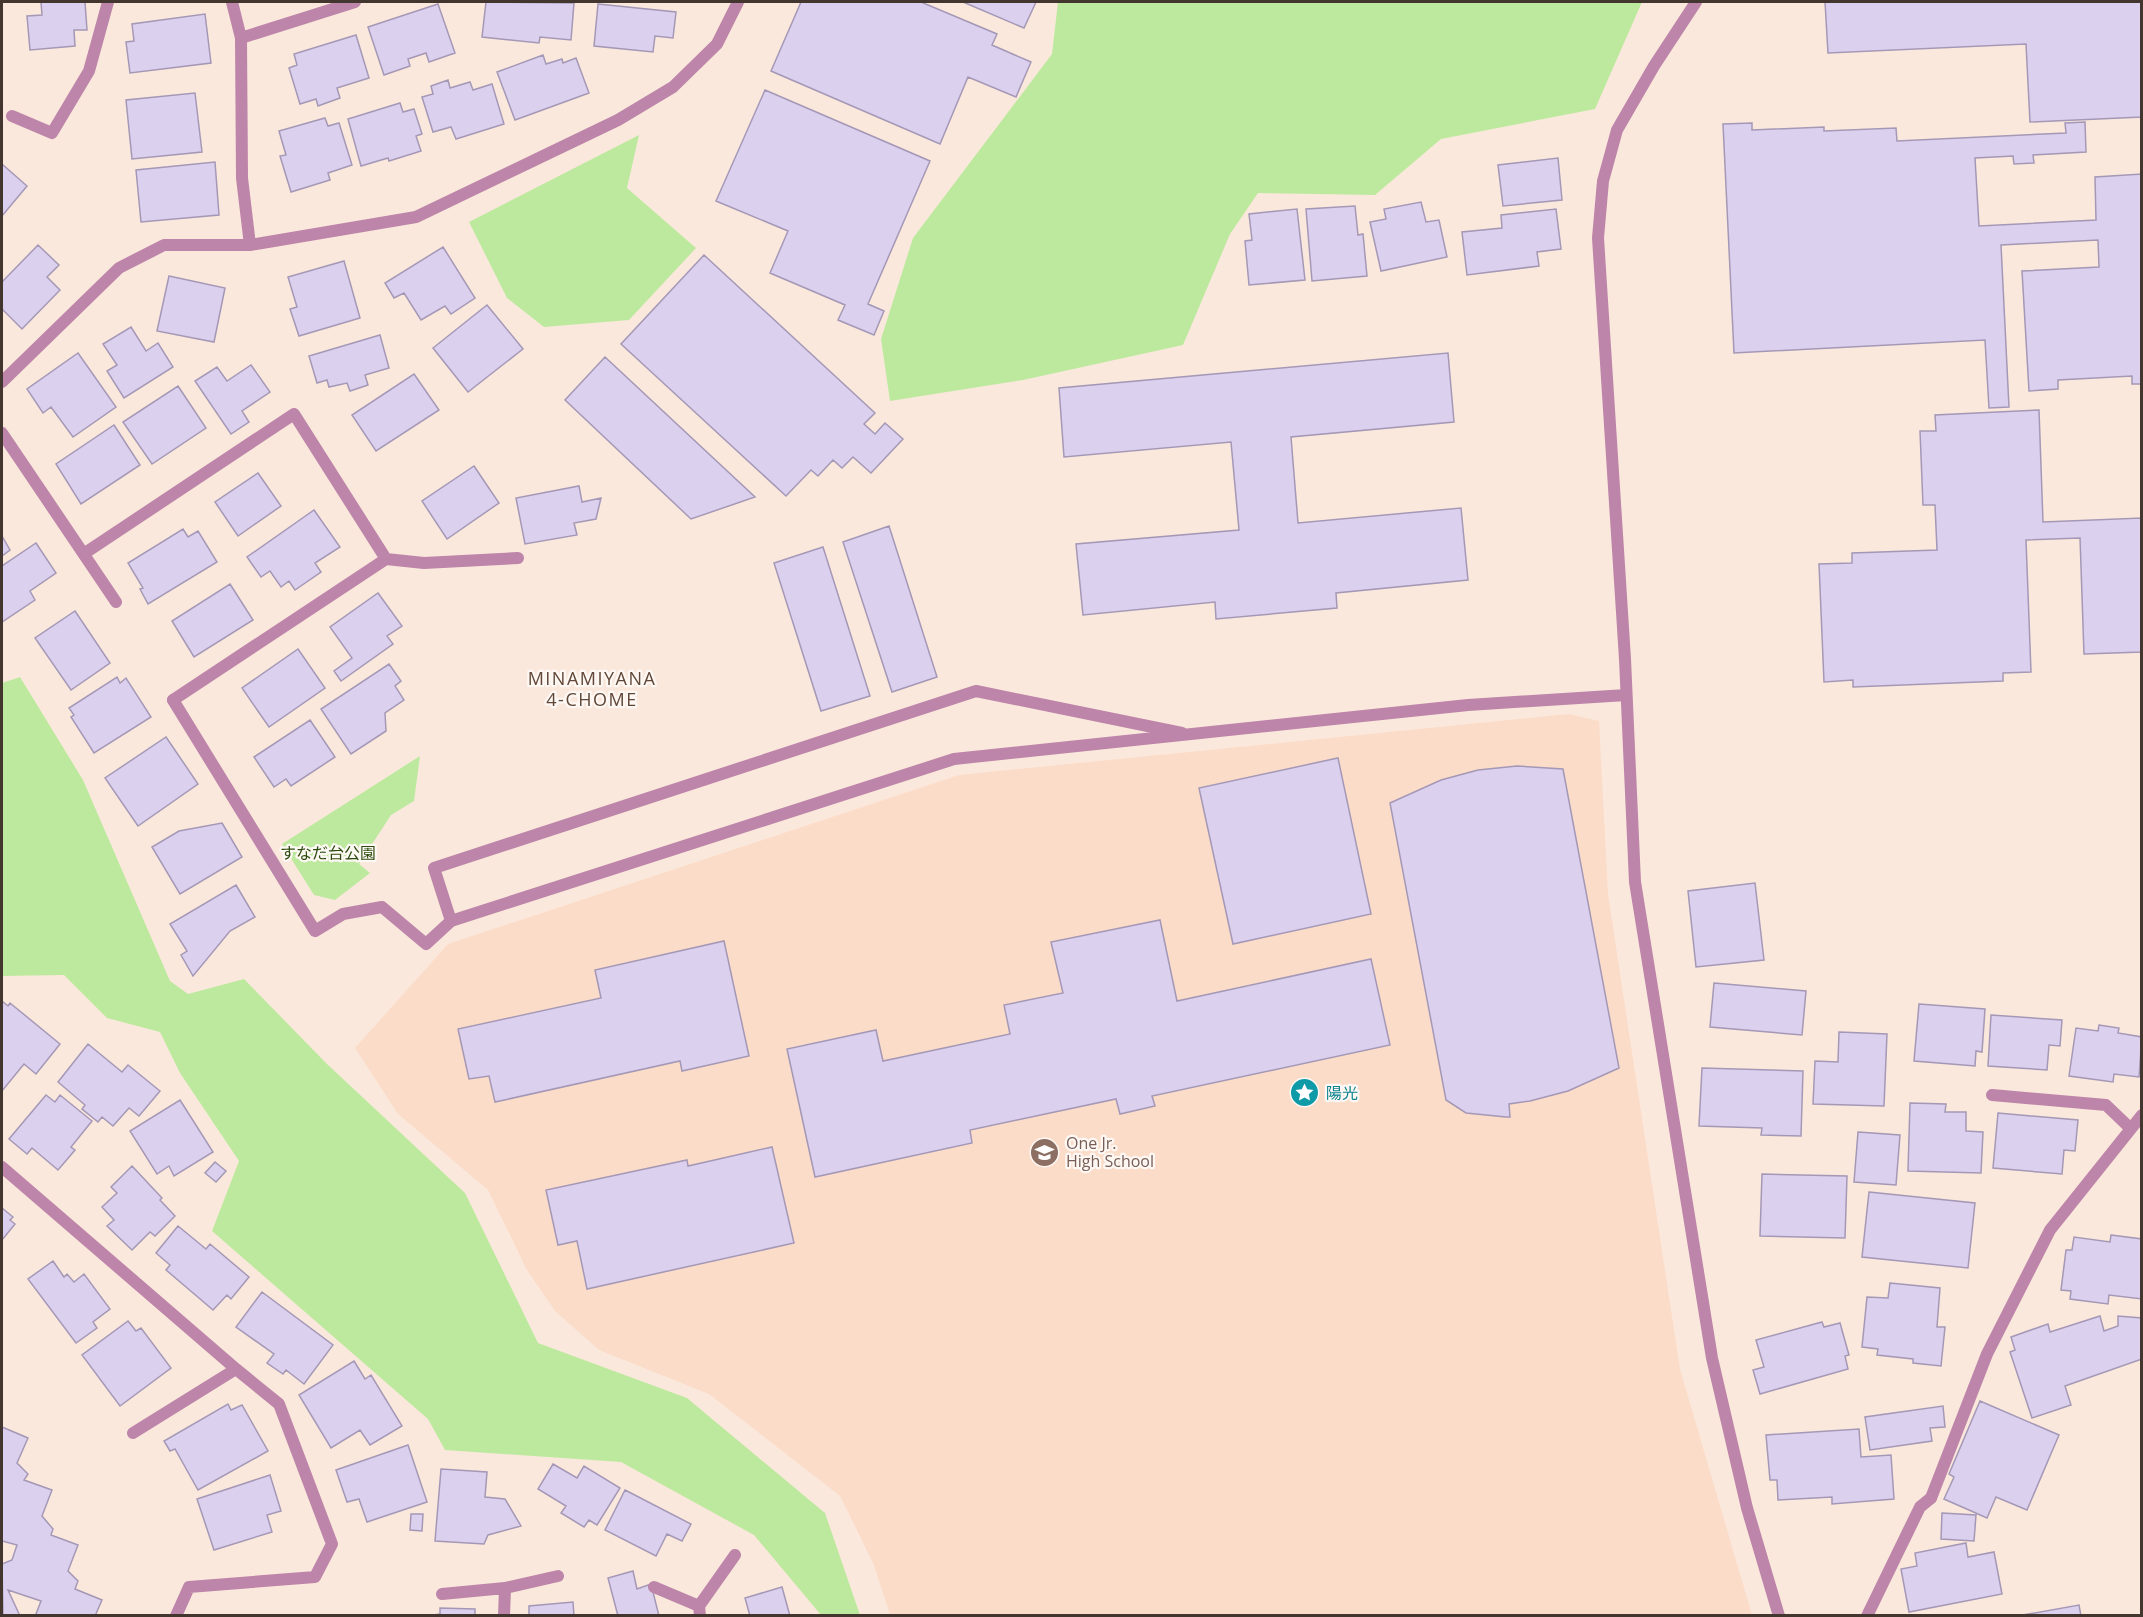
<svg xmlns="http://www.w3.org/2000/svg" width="2143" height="1617" font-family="'Open Sans','Noto Sans JP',sans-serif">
<rect width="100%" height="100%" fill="#fbe8dc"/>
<!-- built -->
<path fill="#fbdcc9" d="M1569,714L1599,721L1608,894L1680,1369L1752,1615H890L874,1565L840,1496L709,1394L599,1350L555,1311L527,1270L488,1190L398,1114L355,1048L448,944L959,775Z"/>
<!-- green -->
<path fill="#bde99f" d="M1058,2H1642L1595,109L1441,139L1375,195L1258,193L1230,234L1183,345L1023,380L890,401L881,339L913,238L1052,54Z
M639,135L627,188L696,248L629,320L544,327L507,298L469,222Z
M20,677L83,780L170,981L188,994L244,979L327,1064L465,1193L538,1343L687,1398L825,1513L860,1615H821L754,1535L621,1462L445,1450L428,1419L212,1231L239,1161L180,1073L160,1032L107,1018L64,975L2,976V683Z
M420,756L414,801L391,815L359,864L370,873L335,900L314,895L282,844Z"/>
<!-- building -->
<path fill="#dbd0ee" stroke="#a498b6" stroke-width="1.5" d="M41,2H85L87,30H74L75,46L30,50L27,16L42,15Z
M486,2L574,3L571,40L540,37L539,43L482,37Z
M801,2H921L997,34L992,45L1031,62L1016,97L968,77L940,144L771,71Z
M963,2H1036L1024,28Z
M1825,2H2142V117L2030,122L2026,44L1828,53Z
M438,4L455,53L429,62L426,53L408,59L410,66L384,75L368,27Z
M598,4L676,12L673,38L655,36L653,52L594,46Z
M205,14L211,63L130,73L126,42L134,41L132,24Z
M356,35L369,78L337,88L340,98L318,106L316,99L300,104L289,68L297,65L294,54Z
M543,55L546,64L562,59L563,63L576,58L589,93L515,120L497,72Z
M448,80L450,88L470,82L473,90L492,84L504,124L456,139L451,127L433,132L422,97L433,94L431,86Z
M765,90L930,161L868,304L884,311L874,335L838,320L845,305L770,273L788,231L716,201Z
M195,93L202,152L132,159L126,100Z
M400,103L403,112L414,109L422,134L416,136L421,151L389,161L388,158L361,166L348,119Z
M325,118L328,126L339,123L352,165L328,173L330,180L291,192L280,156L286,155L279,131Z
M2085,122L2086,152L2033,155L2034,163L2014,164L2013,156L1975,158L1979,226L2096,220L2095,177L2142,174V384H2132V376L2058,380V389L2029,391L2022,271L2099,267L2098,240L2001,245L2009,407L1989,408L1985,340L1734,353L1723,124L1752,123V130L1824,127V131L1896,128L1897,141L2066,133L2065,123Z
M1558,158L1562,200L1503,206L1498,165Z
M215,162L219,215L141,222L136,170Z
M2,164L27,186L2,216Z
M1421,202L1426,222L1439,220L1447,257L1381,271L1370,222L1386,219L1384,209Z
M1355,206L1358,235L1363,234L1367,276L1312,281L1306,209Z
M1297,209L1305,280L1249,285L1245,241L1252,240L1249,214Z
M1556,209L1561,249L1537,252L1539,266L1467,275L1462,232L1502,228L1501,215Z
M38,245L59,265L47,277L60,290L22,329L2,309V282Z
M443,247L475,298L451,314L445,306L421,320L404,293L394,298L385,283Z
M704,255L875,413L864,424L875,434L885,423L903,439L871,473L853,457L842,468L833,460L818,476L811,470L786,496L621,344Z
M344,261L360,318L299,336L290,309L297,307L288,277Z
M169,276L225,288L214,342L157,331Z
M487,305L523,349L468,392L433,348Z
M131,327L146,351L158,343L173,367L124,398L107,371L117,365L103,344Z
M380,335L389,368L365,375L368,385L350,391L347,383L329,387L327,380L317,383L309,356Z
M78,353L116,407L73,437L51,407L43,413L27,389Z
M1448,353L1454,422L1291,437L1298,523L1461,508L1468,580L1336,593L1337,608L1216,619L1215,602L1083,615L1076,544L1239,530L1231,442L1064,457L1059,388Z
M605,357L755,497L691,519L565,400Z
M251,365L270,392L242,411L249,422L231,434L195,381L217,367L227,381Z
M414,374L439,410L376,451L352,415Z
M178,386L206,428L152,464L123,422Z
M2039,410L2043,522L2142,518V652L2084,654L2080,538L2026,540L2031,672L2003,673V681L1853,687V680L1824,682L1819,564L1852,563V553L1937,550L1935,505H1923L1920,431H1936L1935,415Z
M114,425L140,465L81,504L56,464Z
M474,466L499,503L447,539L422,501Z
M258,473L281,506L238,536L215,502Z
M579,486L582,502L601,498L596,519L574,523L577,535L525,544L516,498Z
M314,510L340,547L315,563L321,572L295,590L289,581L281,587L270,571L261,577L247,557Z
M889,526L937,677L892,692L843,542Z
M183,529L188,537L198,531L217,562L148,604L140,589L143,588L128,563Z
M2,536L10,550L2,556Z
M36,543L56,573L30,591L35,600L2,622V566Z
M823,547L870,696L821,711L774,563Z
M230,584L253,620L194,657L172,621Z
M378,593L402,626L387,636L393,644L341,681L334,671L352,658L330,627Z
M75,611L110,663L71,690L35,638Z
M298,649L325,688L269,727L242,688Z
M389,664L401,681L395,686L404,700L385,713L386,731L351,754L321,709Z
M117,677L120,683L126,678L151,717L94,753L71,717L74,715L69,708Z
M310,720L335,757L291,786L286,779L274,787L254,757Z
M166,737L198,784L138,826L105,778Z
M1338,758L1371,914L1233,944L1199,788Z
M1517,766L1563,769L1619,1068L1568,1091L1530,1101L1509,1104L1510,1117H1506L1466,1113L1446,1100L1390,803L1441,780L1478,770Z
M222,823L242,857L180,894L152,847L179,831Z
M1755,883L1764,960L1696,967L1688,891Z
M236,885L255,917L230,931L193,976L181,955L187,951L170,924Z
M1160,920L1177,1001L1371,959L1390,1045L1152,1096L1155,1106L1120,1114L1116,1099L970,1130L972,1143L815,1177L787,1049L876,1030L883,1061L1010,1034L1004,1005L1063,993L1051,942Z
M724,941L749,1056L682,1071L680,1061L495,1102L489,1076L469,1079L458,1029L601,998L595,970Z
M1714,983L1806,991L1802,1035L1710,1027Z
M2,1001L8,1006L10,1003L60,1044L36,1074L24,1064L2,1091Z
M1919,1004L1985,1009L1982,1052L1976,1051L1975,1066L1914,1061Z
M1991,1015L2062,1020L2060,1046L2049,1045L2047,1070L1988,1066Z
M2099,1025L2119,1028L2118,1033L2142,1037L2139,1077L2114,1074L2113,1082L2069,1076L2076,1028L2098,1031Z
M1839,1032L1887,1034L1884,1106L1813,1104L1815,1061L1838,1062Z
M88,1044L122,1072L128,1065L160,1091L139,1116L129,1108L113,1126L102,1117L98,1122L82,1109L85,1105L58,1082Z
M1702,1068L1803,1071L1801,1136L1761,1135L1762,1128L1699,1126Z
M46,1095L55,1102L60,1095L92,1121L71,1147L75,1150L58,1170L32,1148L27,1154L9,1139Z
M180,1100L213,1152L174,1176L169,1166L157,1174L130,1131Z
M1910,1103L1946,1104L1945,1112H1966V1131L1983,1132L1981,1173L1908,1171Z
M1998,1113L2078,1120L2075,1151L2064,1150L2062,1174L1993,1168Z
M1858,1132L1900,1135L1896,1185L1854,1182Z
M772,1147L794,1243L587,1289L577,1241L558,1245L546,1190L687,1160L688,1166Z
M215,1162L226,1171L216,1182L205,1173Z
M132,1166L162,1198L160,1200L175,1216L155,1236L150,1232L132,1250L107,1226L114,1220L102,1207L117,1193L111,1187Z
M1762,1174L1847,1176L1845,1238L1760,1236Z
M1869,1192L1975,1203L1968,1268L1862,1257Z
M2,1208L13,1217L10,1220L15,1224L2,1240Z
M178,1226L206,1249L210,1244L249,1277L231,1299L227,1295L213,1310L166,1270L170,1265L156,1253Z
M2111,1235L2142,1239V1299L2109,1295L2108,1304L2070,1299L2071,1291L2061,1290L2066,1250H2072L2074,1237L2110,1242Z
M53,1261L64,1277L67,1274L74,1282L84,1274L110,1309L93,1322L97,1328L76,1343L28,1279Z
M1890,1283L1940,1288L1937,1327H1945L1941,1366L1913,1363V1359L1877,1355L1878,1349L1862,1347L1867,1297L1888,1298Z
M262,1292L333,1345L304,1384L286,1370L283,1374L267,1363L274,1354L236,1327Z
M2100,1316L2104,1331L2118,1326V1316L2142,1318V1359L2065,1386L2071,1405L2032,1418L2010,1352L2015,1350L2011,1337L2048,1324L2050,1332Z
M128,1321L136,1331L141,1328L171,1368L120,1406L82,1355Z
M1822,1322L1824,1327L1840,1323L1849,1355L1845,1356L1848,1369L1760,1394L1753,1370L1764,1367L1756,1340Z
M354,1361L365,1379L371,1375L402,1426L370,1445L360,1430L331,1448L299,1395Z
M1980,1401L2059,1435L2027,1510L1996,1497L1987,1518L1944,1499L1954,1477L1949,1474Z
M228,1404L231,1410L242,1405L268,1451L198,1490L175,1449L170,1451L164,1441Z
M1943,1406L1945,1427L1930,1428L1932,1441L1870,1450L1865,1417Z
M2,1427L28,1438L17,1463L28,1474L24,1480L52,1490L42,1516L53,1529L51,1535L78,1545L68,1571L78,1581L75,1589L102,1600L95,1616H34L36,1614L41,1601L8,1590L20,1616H3L2,1564L12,1560L17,1545L2,1541Z
M1859,1429L1861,1457L1891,1455L1894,1499L1832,1504V1497L1778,1500L1777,1480H1770L1766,1435Z
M408,1445L427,1502L367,1522L359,1499L347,1502L336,1470Z
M553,1464L577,1478L584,1466L620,1488L597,1525L589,1520L584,1527L561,1513L566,1506L538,1489Z
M441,1469L487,1472L485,1497L505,1499L521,1526L488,1535L484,1544L435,1541Z
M270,1475L281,1511L267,1515L272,1532L214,1550L197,1499Z
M625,1490L691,1524L682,1541L667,1534L656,1556L605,1530Z
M1942,1513L1976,1515L1974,1541L1941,1539Z
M411,1514H423L422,1531L410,1530Z
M1966,1543L1968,1557L1994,1552L2002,1594L1909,1612L1901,1569L1917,1566L1915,1553Z
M633,1571L637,1589L651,1584L659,1616H618L608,1578Z
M782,1587L790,1616H750L745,1598Z
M573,1602L574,1616H529V1606Z
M2079,1605L2081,1616H2023V1615Z
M440,1608L475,1609V1616H426L440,1614Z"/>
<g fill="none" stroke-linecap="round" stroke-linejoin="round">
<!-- lane -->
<path stroke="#bd85a9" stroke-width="12" d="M85,553L294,414L386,559L173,700
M386,559L424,563L518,558
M451,921L434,868L976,691L1182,733
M1992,1095L2106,1105L2130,1128
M2,1167L236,1369L279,1404L332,1544L315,1577L189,1587L176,1616
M133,1433L236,1369
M654,1587L699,1606
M442,1594L505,1588L558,1576
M504,1616L505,1588
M700,1616L699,1606L735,1555
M1867,1616L1920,1507L1931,1498"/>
<!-- street -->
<path stroke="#bd85a9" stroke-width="12" d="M232,2L241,38L242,178L250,245
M1696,2L1654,66L1617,130L1603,181L1598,238L1625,659L1635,882L1712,1358L1747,1508L1779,1616
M241,38L355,2
M12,116L52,133L89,71L108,2
M2,382L119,268L164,245H250L416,217L618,120L673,87L717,44L738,2
M2,433L116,602
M173,700L315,931L343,914L382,907L426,944L451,921L954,759L1468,705L1626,695
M1931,1498L1987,1354L2050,1230L2142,1115"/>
</g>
<!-- icons -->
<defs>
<symbol id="sight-disc" viewBox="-11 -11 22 22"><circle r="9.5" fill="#0f9aa8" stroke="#fef8f4"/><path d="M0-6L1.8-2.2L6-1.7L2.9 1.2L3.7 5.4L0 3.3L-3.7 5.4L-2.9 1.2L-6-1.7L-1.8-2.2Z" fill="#fff"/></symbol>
<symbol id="school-disc" viewBox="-11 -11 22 22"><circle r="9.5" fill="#8d6e63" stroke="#fef8f4"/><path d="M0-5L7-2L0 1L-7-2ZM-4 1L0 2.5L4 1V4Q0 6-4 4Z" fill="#fff"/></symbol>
</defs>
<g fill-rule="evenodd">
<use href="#sight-disc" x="1288" y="1076" width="33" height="33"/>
<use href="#school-disc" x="1028" y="1136" width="33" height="33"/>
</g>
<g text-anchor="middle" stroke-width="4.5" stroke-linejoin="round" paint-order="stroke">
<!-- park labels -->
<g font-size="16" fill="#2c4c0f" stroke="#fef8f4">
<text x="328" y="859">すなだ台公園</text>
</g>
<!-- culture labels -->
<g font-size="16" fill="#0d838f" stroke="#fef8f4" text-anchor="start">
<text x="1326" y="1099">陽光</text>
</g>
<!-- education labels -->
<g font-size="16" fill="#785e54" stroke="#fef8f4" text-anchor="start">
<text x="1066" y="1149">One Jr.<tspan x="1066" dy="18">High School</tspan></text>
</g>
<!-- neighbourhood labels -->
<g font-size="18" letter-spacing="1.5" fill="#614737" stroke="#fef8f4">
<text x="592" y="685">MINAMIYANA<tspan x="592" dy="21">4-CHOME</tspan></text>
</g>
</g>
<!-- border -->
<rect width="2143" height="1617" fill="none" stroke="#42362e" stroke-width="6"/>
</svg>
